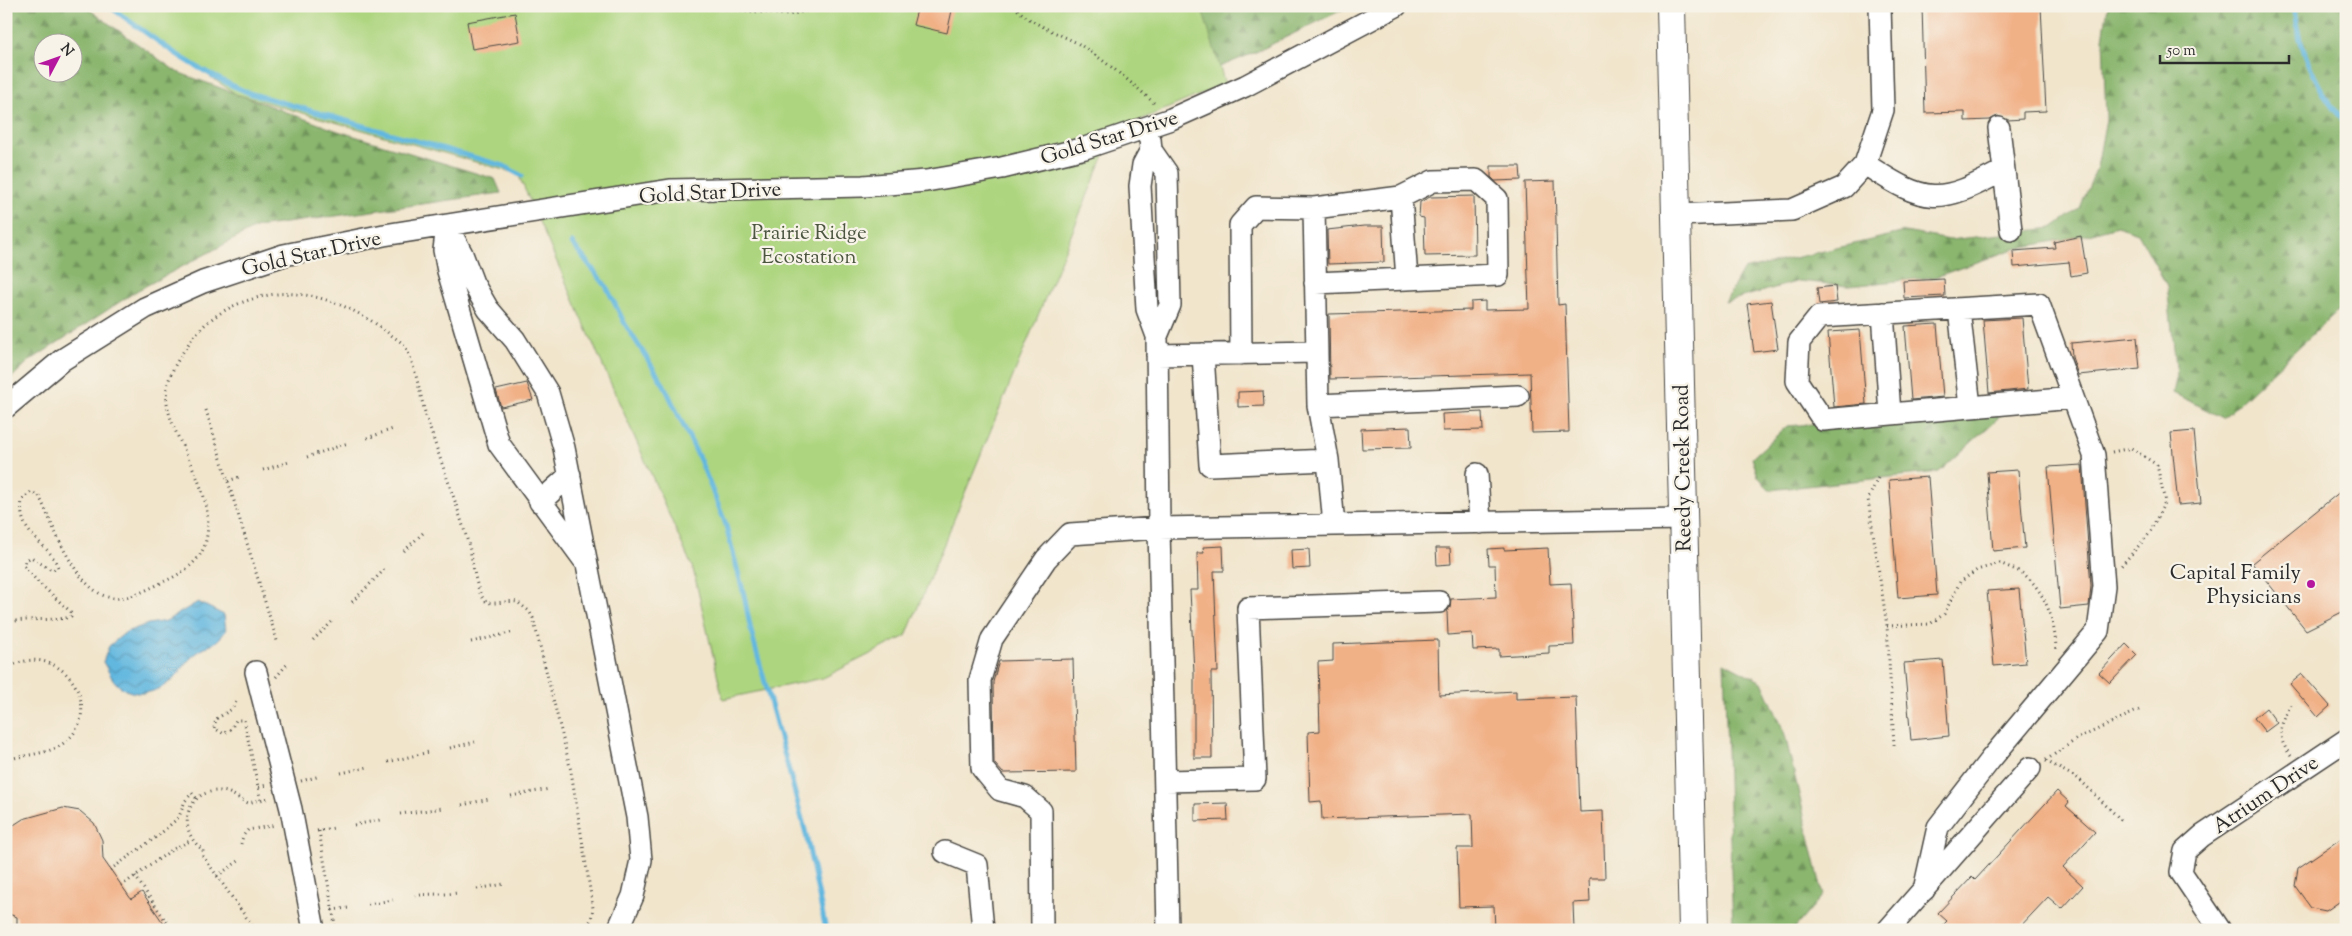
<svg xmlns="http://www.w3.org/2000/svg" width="2352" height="936" font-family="'Sorts Mill Goudy',serif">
<defs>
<pattern id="forest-firs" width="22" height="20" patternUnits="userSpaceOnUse" patternTransform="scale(1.25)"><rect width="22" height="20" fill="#8ab66e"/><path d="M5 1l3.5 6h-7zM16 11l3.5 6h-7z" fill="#71945b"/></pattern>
<pattern id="water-waves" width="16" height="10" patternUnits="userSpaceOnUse" patternTransform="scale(1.25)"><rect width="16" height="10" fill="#62b7df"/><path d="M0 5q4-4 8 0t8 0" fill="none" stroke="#5195b5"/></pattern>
</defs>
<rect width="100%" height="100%" fill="#f7f3e8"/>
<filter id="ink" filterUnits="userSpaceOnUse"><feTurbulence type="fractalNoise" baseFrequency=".02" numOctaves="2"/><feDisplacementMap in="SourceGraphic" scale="10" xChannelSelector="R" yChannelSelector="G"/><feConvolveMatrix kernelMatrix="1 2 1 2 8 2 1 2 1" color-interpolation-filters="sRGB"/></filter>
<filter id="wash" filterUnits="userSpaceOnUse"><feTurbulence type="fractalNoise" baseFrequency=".0096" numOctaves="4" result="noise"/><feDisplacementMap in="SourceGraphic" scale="20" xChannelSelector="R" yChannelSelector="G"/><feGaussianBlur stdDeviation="1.12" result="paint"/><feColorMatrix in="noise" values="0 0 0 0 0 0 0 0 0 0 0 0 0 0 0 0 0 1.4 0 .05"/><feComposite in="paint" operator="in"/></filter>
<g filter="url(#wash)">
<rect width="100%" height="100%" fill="#f1e5cc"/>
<!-- forest -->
<path fill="url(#forest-firs)" stroke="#5a704c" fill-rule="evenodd" d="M6,6H84L177,72L338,131L495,179L501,193L257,227L138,290L28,362L6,383ZM42,42H72V72H42Z
M1192,6H1350L1256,52L1183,82Z
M2108,6H2346V303L2223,418L2173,393L2177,375L2167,286L2138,233L2117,226L2085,235L2014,249L1935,277L1849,286L1799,281L1725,302L1743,270L1905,232L1950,240L2052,228L2080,208L2097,167L2106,119L2103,39Z
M2008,409L1939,472L1769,490L1758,476L1752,458L1787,426Z
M1724,662L1762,682L1784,731L1823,895L1793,930H1733Z"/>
<!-- park -->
<path fill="#add57f" stroke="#6c8055" d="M105,6H1201L1225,84L1114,131L906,636L823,678L723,699L693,569L518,174L236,94Z"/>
<!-- water -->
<path fill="url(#water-waves)" stroke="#467185" d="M198,602L224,615L226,630C214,649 205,644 191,658C184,664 180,673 173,679C157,694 132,700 115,682C110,676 107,668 103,662L109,646L126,632L148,624L166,621Z"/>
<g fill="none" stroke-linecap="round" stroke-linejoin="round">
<!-- stream -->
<path stroke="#62b7df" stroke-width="5" d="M109,6C157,41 194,70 249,93L504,166L522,176
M2294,6C2296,41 2320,99 2346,122
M572,243L606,286L625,324L664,385L700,460L725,522L744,595L751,631L805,830L826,930"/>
</g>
<g id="blocks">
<!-- building -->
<path fill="#f1b187" d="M918,6H953L947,33L913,25Z
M1922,6H2041L2046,111L2023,112V119L2008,120L1998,116L1990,120L1965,121V112L1925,113Z
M515,13L520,41L472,49L467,22Z
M1491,166H1520L1521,180L1495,181L1491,177Z
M1555,181L1558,305L1565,304L1569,432L1532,433L1530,373L1330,379L1329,314L1471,310V302L1485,301V310L1529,309L1525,182Z
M1474,196L1475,255L1425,256L1424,218L1419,217L1420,202L1430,197Z
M1364,226H1383L1384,262L1328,264L1327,230Z
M2081,236L2087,273L2071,276L2069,262L2014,267L2013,251L2055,248L2054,242Z
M1944,279L1945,296L1904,298L1903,281Z
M1835,286L1837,302L1819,304L1817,288Z
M1771,301L1778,349L1754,352L1747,304Z
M2022,318L2028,389L1989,393L1983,320Z
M1937,324L1943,397L1911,400L1905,326Z
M1860,330L1866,404L1834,407L1828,332Z
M2137,337L2140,369L2078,375L2072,357L2071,343Z
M527,383L533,400L501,407L496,390Z
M1263,391L1264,406L1238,407V392Z
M1482,412L1483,430L1443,431L1442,414Z
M1410,427L1411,448L1362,449L1361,429Z
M2194,431L2201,503L2178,505L2171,433Z
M2082,465L2091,586L2089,606L2060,609L2048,467Z
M2018,470L2025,548L1993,551L1987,472Z
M1928,477L1937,595L1898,598L1889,480Z
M2346,487V610L2306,630L2252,563Z
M1223,546L1224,571H1214L1218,672H1211L1212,758H1194V673L1190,590H1198L1197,553H1204L1203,547Z
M1436,548H1450L1451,564L1437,565Z
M1504,548V550L1548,548L1550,584L1571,583L1574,645L1549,646V653L1499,656V649L1473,650L1472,633L1448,635L1447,612L1450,607L1451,599L1496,597L1495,565H1489L1488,549Z
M1309,549L1310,568L1292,569L1291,550Z
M2019,589L2026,663L1994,666L1987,591Z
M1438,640L1439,695L1516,691V699L1576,697L1580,812L1603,811L1605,878H1589L1590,902L1573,903L1574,930H1495L1494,906L1459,907L1457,848H1473L1472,814L1322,819L1321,801L1310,802L1308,732L1320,731L1318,662L1333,661V644Z
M2126,644L2137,655L2110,683L2099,673Z
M1073,659L1076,772L1003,773L994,763L993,682L999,661Z
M1943,660L1949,736L1911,740L1904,663Z
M2302,674L2330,706L2318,717L2290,684Z
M2266,708L2277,723L2265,732L2254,718Z
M2057,791L2069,802L2066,806L2095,832L2063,867L2083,886L2062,909L2048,897L2017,930H2000L1992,923L1986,930H1938L1947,921L1938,913L1972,877L1975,880Z
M1227,803L1228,820L1195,821V804Z
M63,808L80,811L94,823L102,840L103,859L131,899L142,892L168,930H20L17,925V917L6,913V830L23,819Z
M2346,835V897L2326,911L2311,908L2295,886L2298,868Z"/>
</g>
</g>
<g filter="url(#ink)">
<use href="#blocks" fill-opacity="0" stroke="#494743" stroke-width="1"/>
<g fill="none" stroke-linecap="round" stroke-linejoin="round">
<defs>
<path id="minor" d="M1999,128L2011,230
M1150,139L1151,150L1167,173L1170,305L1157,336
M1151,150L1143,165L1140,186L1147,309L1157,336L1159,528L1168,930
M1865,164C1927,205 1939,205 2004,170
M1401,197L1407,279
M1314,208L1318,405L1328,460L1334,525
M1677,215L1792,210L1844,187L1865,164L1883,110L1880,6
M447,226L462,254L473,283L488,309L515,340L548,393L564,448L637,817L641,860L633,896L618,930
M447,226L444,250L448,271L499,444L584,560
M1959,309L1970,407
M1883,313L1890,414
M1203,354L1210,465L1328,460
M1241,354L1240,225L1256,207L1314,208L1401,197L1433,181L1476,180L1497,199L1498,275L1315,283
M1157,355L1315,352
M1318,405L1518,396
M6,407L62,360L145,308L203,282L284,255L384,235L670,190L863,186L926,181L1002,168L1085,148L1171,119L1245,86L1396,6
M1477,474L1480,523
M540,502L570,475
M256,672L291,809L314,930
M1165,781L1255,779L1248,608L1439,602
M945,852L977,865L983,930
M1924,890L1938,827L1990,760L2098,631L2104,586L2094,455L2039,304L1819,317L1799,342L1797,381L1823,420L2073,398
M1042,930L1041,811L1025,797L1000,790L982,768L980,680L992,639L1046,559L1070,534L1159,528L1684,519
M1888,930L2030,768
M2220,930L2181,872L2185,851L2202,836L2346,740"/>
<path id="major" d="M1671,6L1693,930"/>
</defs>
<!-- minor casing -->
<use href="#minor" stroke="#494743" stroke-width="24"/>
<!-- major casing -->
<use href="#major" stroke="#494743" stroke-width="30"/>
<!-- path -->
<path stroke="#494743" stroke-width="3" stroke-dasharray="1 4" stroke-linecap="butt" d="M701,6L789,15L827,6
M1014,6C1030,24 1056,32 1077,43C1103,59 1134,84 1156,105
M206,410L278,644
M367,438L393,429
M2112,452L2131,448L2157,465L2165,502L2149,534L2121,566
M307,457L348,443
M263,470L289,462
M1878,478L1868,499L1887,626L1894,745
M228,481L242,476
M6,544V555
M404,551L423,533
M352,602L385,569
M6,623C24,617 63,622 71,616L72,613L38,582L24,566L25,561L31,557L50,569L53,570L58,567C48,540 17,537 22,500L31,492L39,496C53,524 76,594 113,598C130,600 150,588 165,581C184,573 202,560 206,540C219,484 160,432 167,387C170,372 179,358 187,346C203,320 230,304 260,297C303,285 354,306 387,332C393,337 403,342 406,348C416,368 420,395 426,416C440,461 458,505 470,550C473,562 476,596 487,602C494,605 508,600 517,602L529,611L533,618L571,771L593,908L591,920L584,930
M1887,626L1930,624L1944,614L1960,582L1977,570L2000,563C2008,567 2018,570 2025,575C2047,594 2056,625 2056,652
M313,640L333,621
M471,642L514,632
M6,669C58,635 109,708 65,742C50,755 25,754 6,760
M276,677L289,662
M236,702L232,709L216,719L214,728L224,734L231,729L236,720H244L261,801
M450,748L475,742
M2291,756C2275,735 2280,726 2291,705
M2046,760L2077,739L2139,710
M2046,761L2079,779L2122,821
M388,762L429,752
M341,773L368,767
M301,781L320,776
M259,787L267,785
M511,796L549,789
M462,805L489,799
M400,814L443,808
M354,825L380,820
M317,831L334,828
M319,831L336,930
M241,844L243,836L248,830L276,825
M110,870L159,835L179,817L185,801L192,793L197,799
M135,876L172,930
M217,876L240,860
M121,886L173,849L192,840
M477,889L504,884
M415,896C429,893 442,895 457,893
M368,904L393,900
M332,910L348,908
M255,930L203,856V850C176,831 185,790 220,791C231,791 238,799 248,803L269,798"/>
<!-- minor -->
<use href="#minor" stroke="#fff" stroke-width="21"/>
<!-- major -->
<use href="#major" stroke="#fff" stroke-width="28"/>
</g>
</g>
<!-- markers -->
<circle fill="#b5179e" stroke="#f7f3e8" stroke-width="2" cx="2311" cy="584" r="5"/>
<g text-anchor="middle" stroke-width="4.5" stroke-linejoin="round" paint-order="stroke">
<!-- street labels -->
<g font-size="21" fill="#2b2b2b" stroke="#f7f3e8">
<text transform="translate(1109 137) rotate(-17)" y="7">Gold Star Drive</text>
<text transform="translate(710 192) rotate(-3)" y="7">Gold Star Drive</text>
<text transform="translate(311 253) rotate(-13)" y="7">Gold Star Drive</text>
<text transform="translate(1682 468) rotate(-91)" y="7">Reedy Creek Road</text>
<text transform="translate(2265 794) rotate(-34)" y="7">Atrium Drive</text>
</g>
<!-- park labels -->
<g font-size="21" fill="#4c5640" stroke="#f7f3e8">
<text x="809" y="239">Prairie Ridge<tspan x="809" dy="24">Ecostation</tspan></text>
</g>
<!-- poi labels -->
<g font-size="21" fill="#2b2b2b" stroke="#f7f3e8" text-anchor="end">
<text x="2301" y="579">Capital Family<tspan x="2301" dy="24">Physicians</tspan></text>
</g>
</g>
<!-- margin -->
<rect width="2352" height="936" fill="none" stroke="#f7f3e8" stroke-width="25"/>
<!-- north arrow -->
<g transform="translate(58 58) rotate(49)"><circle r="24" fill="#f7f3e8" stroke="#a5a39c"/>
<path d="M0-4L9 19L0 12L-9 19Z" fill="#b5179e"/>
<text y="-8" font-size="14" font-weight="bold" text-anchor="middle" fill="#2b2b2b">N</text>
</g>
<!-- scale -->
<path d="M2160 55v8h129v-8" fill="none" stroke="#2b2b2b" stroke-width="2.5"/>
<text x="2167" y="55" font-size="15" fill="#2b2b2b" stroke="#f7f3e8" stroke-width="4" paint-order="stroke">50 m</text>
</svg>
